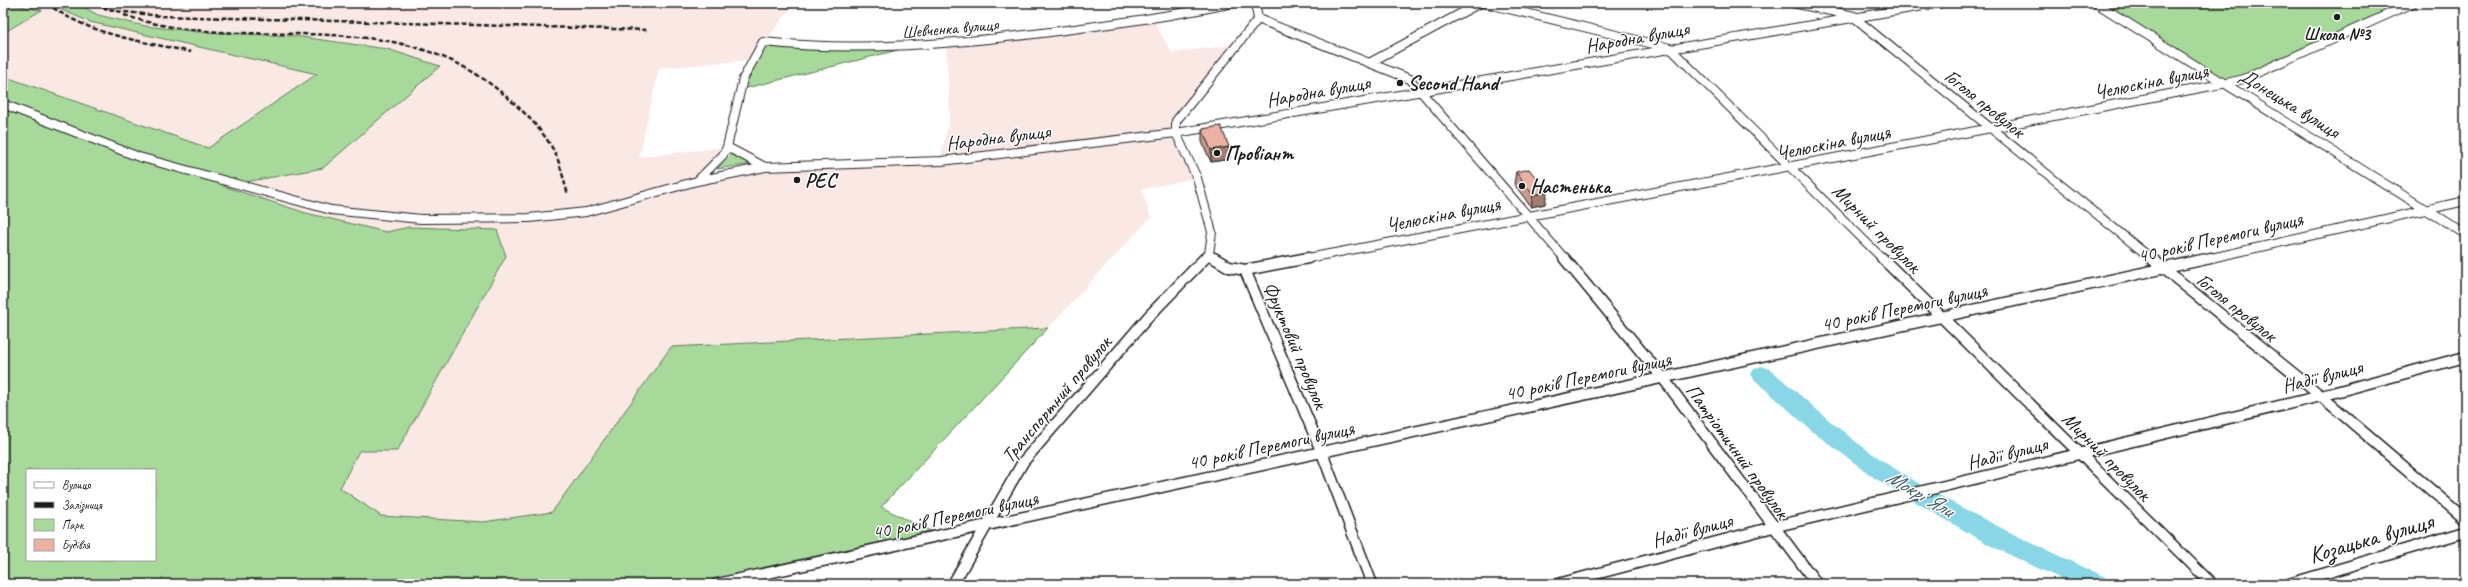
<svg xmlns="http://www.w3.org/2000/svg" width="2468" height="587" font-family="Caveat,sans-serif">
<rect width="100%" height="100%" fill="#fff"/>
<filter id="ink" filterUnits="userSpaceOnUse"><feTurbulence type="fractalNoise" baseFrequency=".025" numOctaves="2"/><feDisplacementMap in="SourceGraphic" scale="8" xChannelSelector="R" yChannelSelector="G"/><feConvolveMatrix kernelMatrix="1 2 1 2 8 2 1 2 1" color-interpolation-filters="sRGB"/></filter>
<g filter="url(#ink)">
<!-- built -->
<path fill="#f9e8e4" d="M3,3H795L750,60L659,68L639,157L727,147L698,180L765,167L940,161L950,116L946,46L1153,20L1172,53L1238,44L1176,121L1197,178L1141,189L1151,217L1048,328L671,347L552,512L483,522L381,516L340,489L452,262L290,235L3,104Z"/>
<!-- green -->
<path fill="#a6d99a" stroke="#617a5b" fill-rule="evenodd" d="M3,3L42,10L3,33V24L7,22L3,20Z
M58,3H76L98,15L145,26L199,32L294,36L387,49L440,66L323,168L223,186L306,213L386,232L409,227L497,230L506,256L397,451H359L340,488L381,516L483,522L552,512L671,347L1048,328L881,507L941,536L717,584H3V76L208,148L317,74L90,22L62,10ZM27,470H155V560H27Z
M2096,3H2413L2227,83Z
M763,42L807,47L898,50L739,90Z
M733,154L752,164L717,169Z"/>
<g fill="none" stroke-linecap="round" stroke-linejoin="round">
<!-- river -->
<path fill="#88d6e6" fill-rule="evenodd" d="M1762,366L1770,369C1809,403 1848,439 1892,467C1960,510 2032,544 2105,577L2108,584H2072L1991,546L1876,479L1813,432L1754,379L1751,374L1754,369Z"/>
<defs>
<path id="street-far1" d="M1484,3L1670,48L1883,259
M1793,3L1854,16
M2096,3L2465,234
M2463,3L2465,5
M1855,18L2152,259
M1258,19L1410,79L1565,259
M1371,62L1480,3
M3,104L139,157L331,210L421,219L529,218L586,212L697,181L765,167L941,161L1176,133L1941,3
M765,167L727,147L743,79L763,42C860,52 954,44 1050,32C1112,24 1173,16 1233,3
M697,181L723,155L727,147
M1209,254L1215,259
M1209,254L1212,232L1197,178L1176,133V121L1258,19L1255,3
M1204,259L1209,254
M1303,259L2227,83L2244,79L2413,3
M2207,259L2465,201"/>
<path id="street" d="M1214,258L1229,267L1245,270L1322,453L1372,584
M1564,258L1663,378L1817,584
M1882,258L2212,584
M2151,258L2321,396L2465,519
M1245,270L1308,258
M717,584L2211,258
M953,584L1023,462L1149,316L1205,258
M1558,584L1773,527L2321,396L2465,357
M2289,584L2465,532"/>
</defs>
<!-- street-far1 casing -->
<use href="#street-far1" stroke="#1c1c1c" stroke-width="10"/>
<!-- street casing -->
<use href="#street" stroke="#1c1c1c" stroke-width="13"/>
<!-- street-far1 -->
<use href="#street-far1" stroke="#fff" stroke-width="8"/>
<!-- street -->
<use href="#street" stroke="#fff" stroke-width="10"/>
<!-- rail -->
<path stroke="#1c1c1c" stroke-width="2.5" stroke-dasharray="5 2.5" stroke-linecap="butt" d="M47,3C87,35 142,41 191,52
M88,3L115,11L162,16L648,30
M561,3L641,5
M124,15C246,57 380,1 492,85C515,103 540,125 554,151C561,164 563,180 568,194"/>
</g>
<!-- wall -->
<path fill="#ca998d" stroke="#1c1c1c" d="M1202,129L1230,159L1211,162L1202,142Z
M1516,172L1545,204L1531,207L1514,184Z"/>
<!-- shaded-wall -->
<path fill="#a47d73" stroke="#1c1c1c" d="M1229,147L1230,159L1211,162V150Z
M1547,192L1545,204L1531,207L1533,195Z"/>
<!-- building -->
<path fill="#ebb2a4" stroke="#1c1c1c" d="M1221,126L1229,147L1211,150L1202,129Z
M1529,169L1547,192L1533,195L1516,172Z"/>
</g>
<!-- markers -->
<g fill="#1c1c1c" stroke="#fff" stroke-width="1.5">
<circle cx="2337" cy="17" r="4"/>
<circle cx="1400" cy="83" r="4"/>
<circle cx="1217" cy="153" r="4"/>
<circle cx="797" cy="180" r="4"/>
<circle cx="1522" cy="186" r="4"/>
</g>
<g text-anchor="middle" stroke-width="3" stroke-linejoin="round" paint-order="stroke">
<!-- far-street labels -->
<g font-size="17" fill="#1c1c1c" stroke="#fff">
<text transform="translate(950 28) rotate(-5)" y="6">Шевченка вулиця</text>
</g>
<!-- far-poi labels -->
<g font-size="17" font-weight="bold" fill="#1c1c1c" stroke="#fff">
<text x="2337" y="40">Школа №3</text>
</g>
<!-- street labels -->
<g font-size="20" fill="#1c1c1c" stroke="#fff">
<text transform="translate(1637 37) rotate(-10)" y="7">Народна вулиця</text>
<text transform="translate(2151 81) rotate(-11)" y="7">Челюскіна вулиця</text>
<text transform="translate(1318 91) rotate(-10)" y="7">Народна вулиця</text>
<text transform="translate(1985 103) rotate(39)" y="7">Гоголя провулок</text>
<text transform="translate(2290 103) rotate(32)" y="7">Донецька вулиця</text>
<text transform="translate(998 137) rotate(-7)" y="7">Народна вулиця</text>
<text transform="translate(1833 142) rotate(-11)" y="7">Челюскіна вулиця</text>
<text transform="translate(1443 214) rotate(-11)" y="7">Челюскіна вулиця</text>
<text transform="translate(1877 228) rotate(45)" y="7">Мирний провулок</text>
<text transform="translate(2220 237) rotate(-13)" y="7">40 років Перемоги вулиця</text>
<text transform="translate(1904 307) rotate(-12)" y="7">40 років Перемоги вулиця</text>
<text transform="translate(2237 307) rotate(39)" y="7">Гоголя провулок</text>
<text transform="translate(1296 345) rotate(67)" y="7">Фруктовий провулок</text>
<text transform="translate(1588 376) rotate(-12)" y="7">40 років Перемоги вулиця</text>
<text transform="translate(2322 376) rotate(-14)" y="7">Надії вулиця</text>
<text transform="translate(1056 399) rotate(-50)" y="7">Транспортний провулок</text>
<text transform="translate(1271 445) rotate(-12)" y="7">40 років Перемоги вулиця</text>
<text transform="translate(1738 451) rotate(54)" y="7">Патріотичний провулок</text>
<text transform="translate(2007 453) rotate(-14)" y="7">Надії вулиця</text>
<text transform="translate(2107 456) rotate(45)" y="7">Мирний провулок</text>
<text transform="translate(955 515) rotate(-12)" y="7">40 років Перемоги вулиця</text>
<text transform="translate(1692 530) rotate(-15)" y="7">Надії вулиця</text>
</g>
<!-- poi labels -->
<g font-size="20" font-weight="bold" fill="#1c1c1c" stroke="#fff" text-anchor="start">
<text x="1408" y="90">Second Hand</text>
<text x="1225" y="160">Провіант</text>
<text x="805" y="187">РЕС</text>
<text x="1530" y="193">Настенька</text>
</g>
<!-- water labels -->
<g font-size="21" font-style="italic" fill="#425d63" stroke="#fff">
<text transform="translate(1920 493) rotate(30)" y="7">Мокрі Яли</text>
</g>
<!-- near-street labels -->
<g font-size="24" fill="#1c1c1c" stroke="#fff">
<text transform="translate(2371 538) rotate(-16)" y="8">Козацька вулиця</text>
</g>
</g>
<!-- margin -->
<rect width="2468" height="587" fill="none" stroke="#fff" stroke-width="16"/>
<rect x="8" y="8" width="2452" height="571" fill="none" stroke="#1c1c1c" stroke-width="1.5" filter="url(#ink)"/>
<!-- legend -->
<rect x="26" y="469" width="130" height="92" fill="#ffffff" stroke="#a4a4a4"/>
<rect x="34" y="482" width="20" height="6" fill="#ffffff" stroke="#a4a4a4"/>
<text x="62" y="489" font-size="12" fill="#1c1c1c">Вулиця</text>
<rect x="34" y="502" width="20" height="6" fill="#1c1c1c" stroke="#a4a4a4"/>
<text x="62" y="509" font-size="12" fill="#1c1c1c">Залізниця</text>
<rect x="34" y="519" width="20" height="12" fill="#a6d99a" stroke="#a4a4a4"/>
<text x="62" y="529" font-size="12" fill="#1c1c1c">Парк</text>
<rect x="34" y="539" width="20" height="12" fill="#ebb2a4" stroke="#a4a4a4"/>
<text x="62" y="549" font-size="12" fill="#1c1c1c">Будівля</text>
</svg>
